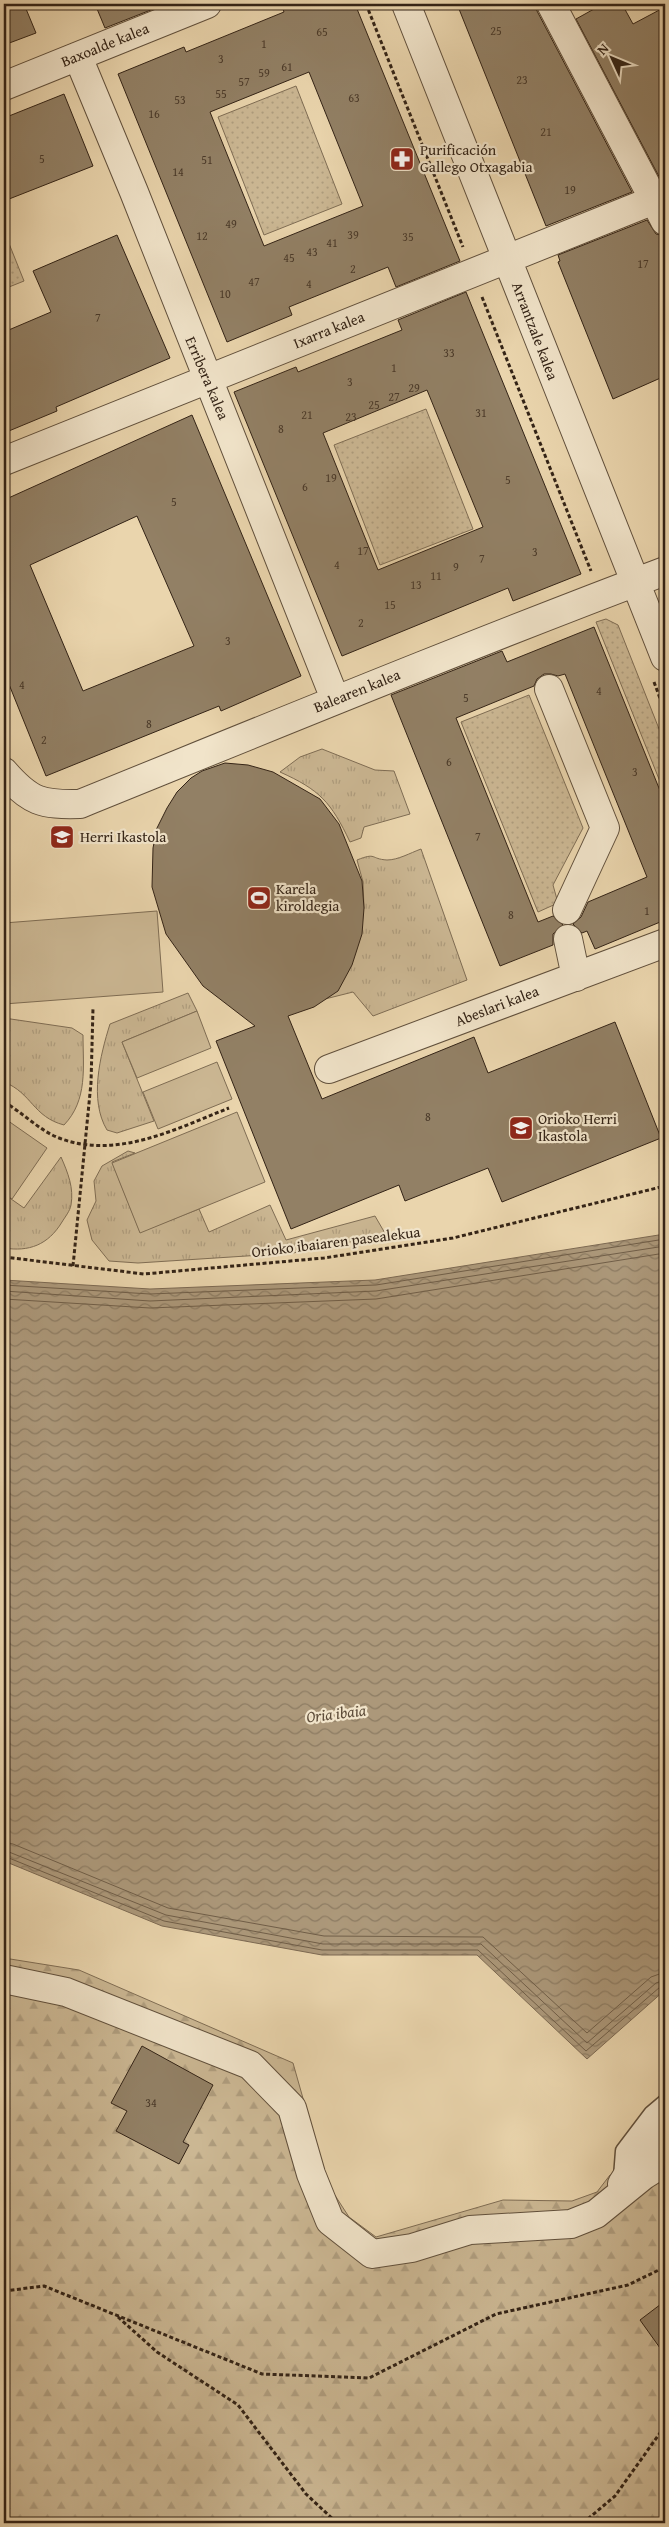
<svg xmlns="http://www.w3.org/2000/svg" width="669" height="2527" font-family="'Gentium Book Plus',serif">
<defs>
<pattern id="grass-tufts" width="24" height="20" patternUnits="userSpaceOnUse" patternTransform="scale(1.25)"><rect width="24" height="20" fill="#cbb793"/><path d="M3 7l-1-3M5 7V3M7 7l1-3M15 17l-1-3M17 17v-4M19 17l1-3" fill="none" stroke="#af9d7e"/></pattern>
<pattern id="forest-firs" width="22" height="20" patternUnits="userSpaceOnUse" patternTransform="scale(1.25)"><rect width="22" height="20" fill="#cbb793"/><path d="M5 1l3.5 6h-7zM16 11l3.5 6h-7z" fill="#af9d7e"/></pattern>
<pattern id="garden-dots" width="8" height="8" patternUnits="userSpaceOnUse" patternTransform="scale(1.25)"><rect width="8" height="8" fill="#cbb793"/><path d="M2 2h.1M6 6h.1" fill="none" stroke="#af9d7e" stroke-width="1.8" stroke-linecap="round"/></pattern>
<pattern id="water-waves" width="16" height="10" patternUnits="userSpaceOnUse" patternTransform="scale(1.25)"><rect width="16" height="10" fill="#ac987a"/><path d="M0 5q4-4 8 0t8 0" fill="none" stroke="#8d7c63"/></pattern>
</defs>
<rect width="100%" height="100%" fill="#ead5ad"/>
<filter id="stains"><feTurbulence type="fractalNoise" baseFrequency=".004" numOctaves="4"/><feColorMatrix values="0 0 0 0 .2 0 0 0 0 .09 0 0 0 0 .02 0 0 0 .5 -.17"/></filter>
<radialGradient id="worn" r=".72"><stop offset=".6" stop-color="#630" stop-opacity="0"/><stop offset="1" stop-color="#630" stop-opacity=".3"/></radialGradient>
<!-- grass -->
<path fill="url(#grass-tufts)" stroke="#7f6d54" d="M322,749L375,770L394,771L410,814L364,827L361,838L350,842C331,802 320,790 280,772L300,757Z
M421,849L467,980L373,1016L353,992L325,999L364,908L363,882L357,860C377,852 370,859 387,860C398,860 410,853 421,849Z
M188,993L197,1011L122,1042L154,1121L117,1133L107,1130C89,1100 100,1056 110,1024Z
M4,1018L72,1028L83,1035C83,1067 88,1100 64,1125C33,1117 32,1093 4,1082Z
M128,1151L135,1153L112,1162L140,1232L199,1209L209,1232L270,1205L286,1240L375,1216L386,1235L293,1253L138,1263L109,1261L92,1240L87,1220L96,1201L94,1181L102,1166Z
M61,1157C68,1173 74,1188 71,1205C70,1211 65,1217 62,1222C48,1245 29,1252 4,1248V1194L24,1208Z"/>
<!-- forest -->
<path fill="url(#forest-firs)" stroke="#7f6d54" d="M4,1958L79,1970L293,2063L327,2183L349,2217L376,2237L503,2200L572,2201L597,2192L610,2175L665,2173V2523H4Z"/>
<!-- garden -->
<path fill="url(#garden-dots)" stroke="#7f6d54" d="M296,86L342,204L264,235L218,117Z
M6,236L24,281L4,289V237Z
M426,409L473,529L380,565L334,445Z
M606,619L618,625L665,744V794L596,622Z
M529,695L583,828L553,885L558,903L538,912L461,722Z"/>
<!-- pitch -->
<path fill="#cbb793" stroke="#7f6d54" d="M157,911L163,992L4,1004V923Z
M197,1011L211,1048L137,1078L122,1042Z
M217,1062L232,1099L158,1129L143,1092Z
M237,1112L265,1182L140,1233L112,1163Z
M4,1118L47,1148L12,1199L4,1194Z"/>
<!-- water -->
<path fill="url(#water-waves)" stroke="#7c6952" d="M665,1234V1990L587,2059L477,1955H322L162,1926L4,1861V1280L150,1289L375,1280Z"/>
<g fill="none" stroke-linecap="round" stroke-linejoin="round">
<!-- shore -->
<path stroke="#705e48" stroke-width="1" d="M4,1285L150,1294L376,1285L665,1239
M4,1291L150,1301L376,1291L665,1246
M4,1299L150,1308L376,1299L665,1253
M4,1842L13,1844L168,1908L324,1936L483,1937L587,2033L651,1977L665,1972
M4,1850L166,1915L323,1944H481L587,2043L656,1983L665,1980
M4,1856L164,1921L322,1950H478L586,2051L660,1987L665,1986"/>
</g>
<!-- building -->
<path fill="#928065" stroke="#332316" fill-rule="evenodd" d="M4,4H24L36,33L4,45Z
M95,4H166L105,28Z
M281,4H355L460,261L396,287L388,267L289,307L292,315L227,342L118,74L184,47L186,52L284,12ZM309,72L363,206L264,246L210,112Z
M457,4H535L537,11L632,192L546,226Z
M603,4H622L633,24L665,7V188L576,19Z
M64,94L93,166L4,201V118Z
M647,220L656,234L665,236V376L613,399L558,262L560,261L558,255Z
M117,235L170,358L56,407L57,411L4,433V332L51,312L33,271Z
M466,292L581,574L513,601L508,588L342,656L234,392L296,367L298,372L402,330L398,320ZM427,390L483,527L378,570L323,433Z
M192,415L301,676L221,711L219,706L46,776L4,672V500ZM137,516L194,646L83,691L30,565Z
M594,627L665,803V920L595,949L587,931L582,933L573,924L581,917L588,902L647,877L565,674L558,676L551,674H544L537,679L534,686L456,718L538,922L553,916L563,925L553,934V945L500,966L391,695L502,651L507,662Z
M225,763L248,765L273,772L320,799L339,824L362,881L364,908L362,934L352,965L338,991L314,1007L288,1016L322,1099L474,1037L488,1073L615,1022L661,1138L502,1202L488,1168L405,1201L399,1185L291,1229L216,1041L255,1026L203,986L166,934L152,887L153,848L157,828L167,808L177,792L191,778L202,771Z
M142,2046L213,2085L183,2142L189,2145L179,2164L116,2131L127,2111L111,2103Z
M665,2301V2355L640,2320Z"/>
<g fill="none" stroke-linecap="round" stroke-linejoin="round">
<defs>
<path id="service" d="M622,2177L624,2151L652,2114L665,2103"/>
<path id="minor" d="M406,4L665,657
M551,4L665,221
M78,57L134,192L335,699
M4,86L207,4
M4,461L654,200
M549,689L605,828L567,910
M4,772C30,802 42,805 80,804C275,725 469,645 665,571
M568,939L576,977
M329,1069L665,943
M4,1979L66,1992L250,2065L292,2108L311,2174L330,2221L372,2254L412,2248L470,2230L571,2224L596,2214L644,2175L665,2162
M622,2184L655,2132L665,2123"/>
</defs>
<!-- service casing -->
<use href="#service" stroke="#61503c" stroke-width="19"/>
<!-- minor casing -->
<use href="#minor" stroke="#61503c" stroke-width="30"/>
<!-- path -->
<path stroke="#332316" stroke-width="3" stroke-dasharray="4 2.5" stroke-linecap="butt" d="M366,4L463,247
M482,297L591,571
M654,682L665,712
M4,1102C22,1112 40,1131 59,1138C116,1160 176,1129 229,1108
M4,1257L144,1274L324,1258L453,1238L665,1186
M73,1266L91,1083L93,1008
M4,2291L44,2286L262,2374L369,2378L496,2314L628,2285L665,2267
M118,2317L157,2352L238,2405L306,2494L337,2523
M583,2523L615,2496L665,2426"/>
<!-- service -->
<use href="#service" stroke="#f1e4ca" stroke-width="16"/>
<!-- minor -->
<use href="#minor" stroke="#f1e4ca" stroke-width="28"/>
</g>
<!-- icons -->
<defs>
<symbol id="pharmacy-square" viewBox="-11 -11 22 22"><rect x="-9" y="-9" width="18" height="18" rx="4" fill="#8f2418" stroke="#f1e4ca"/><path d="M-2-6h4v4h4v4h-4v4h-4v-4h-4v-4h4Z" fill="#fff"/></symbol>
<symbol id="school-square" viewBox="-11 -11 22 22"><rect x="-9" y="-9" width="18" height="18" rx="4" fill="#8f2418" stroke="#f1e4ca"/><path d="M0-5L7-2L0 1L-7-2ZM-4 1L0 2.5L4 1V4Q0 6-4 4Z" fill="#fff"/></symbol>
<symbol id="stadium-square" viewBox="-11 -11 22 22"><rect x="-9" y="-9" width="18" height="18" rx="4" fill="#8f2418" stroke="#f1e4ca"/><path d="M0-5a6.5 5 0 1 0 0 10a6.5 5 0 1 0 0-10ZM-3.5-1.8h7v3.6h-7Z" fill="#fff"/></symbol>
</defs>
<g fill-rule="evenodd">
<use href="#pharmacy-square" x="388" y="145" width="28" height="28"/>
<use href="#school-square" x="48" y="823" width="28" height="28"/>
<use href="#stadium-square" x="245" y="884" width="28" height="28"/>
<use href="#school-square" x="507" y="1114" width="28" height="28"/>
</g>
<g text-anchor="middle" stroke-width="4.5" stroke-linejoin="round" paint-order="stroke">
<!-- number labels -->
<g font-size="12" fill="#4b3a2a">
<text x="496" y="35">25</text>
<text x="322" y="36">65</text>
<text x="264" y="48">1</text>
<text x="221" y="63">3</text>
<text x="287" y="71">61</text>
<text x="264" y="77">59</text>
<text x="522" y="84">23</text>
<text x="244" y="86">57</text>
<text x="221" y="98">55</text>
<text x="354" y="102">63</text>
<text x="180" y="104">53</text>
<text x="154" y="118">16</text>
<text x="546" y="136">21</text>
<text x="42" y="163">5</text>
<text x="207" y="164">51</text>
<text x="178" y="176">14</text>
<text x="570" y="194">19</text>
<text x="231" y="228">49</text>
<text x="353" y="239">39</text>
<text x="202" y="240">12</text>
<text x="408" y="241">35</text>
<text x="332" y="247">41</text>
<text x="312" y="256">43</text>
<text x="289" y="262">45</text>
<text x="643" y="268">17</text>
<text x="353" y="273">2</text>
<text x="254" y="286">47</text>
<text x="309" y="288">4</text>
<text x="225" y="298">10</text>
<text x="98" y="322">7</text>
<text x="449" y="357">33</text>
<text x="394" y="372">1</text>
<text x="350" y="386">3</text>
<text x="414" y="392">29</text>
<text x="394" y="401">27</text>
<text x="374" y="409">25</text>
<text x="481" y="417">31</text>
<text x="307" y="419">21</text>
<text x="351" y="421">23</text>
<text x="281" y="433">8</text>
<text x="331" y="482">19</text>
<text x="508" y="484">5</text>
<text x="305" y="491">6</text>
<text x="174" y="506">5</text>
<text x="363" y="555">17</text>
<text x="535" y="556">3</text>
<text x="482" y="563">7</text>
<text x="337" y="569">4</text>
<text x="456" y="571">9</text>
<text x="436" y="580">11</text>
<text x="416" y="589">13</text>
<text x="390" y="609">15</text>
<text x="361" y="627">2</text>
<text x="228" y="645">3</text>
<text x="22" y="689">4</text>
<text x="599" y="695">4</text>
<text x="466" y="702">5</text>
<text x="149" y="728">8</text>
<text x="44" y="744">2</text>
<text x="449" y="766">6</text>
<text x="635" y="776">3</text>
<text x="478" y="841">7</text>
<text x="647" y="915">1</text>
<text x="511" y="919">8</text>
<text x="428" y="1121">8</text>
<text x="151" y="2107">34</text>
</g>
<!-- street labels -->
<g font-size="15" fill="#332316" stroke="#f1e4ca">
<text transform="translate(105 45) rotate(-22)" y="5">Baxoalde kalea</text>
<text transform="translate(329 330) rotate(-22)" y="5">Ixarra kalea</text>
<text transform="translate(535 331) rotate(69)" y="5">Arrantzale kalea</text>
<text transform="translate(207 378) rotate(67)" y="5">Erribera kalea</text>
<text transform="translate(357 691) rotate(-22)" y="5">Balearen kalea</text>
<text transform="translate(497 1006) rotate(-21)" y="5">Abeslari kalea</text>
<text transform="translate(336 1242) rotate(-7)" y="5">Orioko ibaiaren pasealekua</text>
</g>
<!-- poi labels -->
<g font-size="15" fill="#332316" stroke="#f1e4ca" text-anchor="start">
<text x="420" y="155">Purificación<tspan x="420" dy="17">Gallego Otxagabia</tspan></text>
<text x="80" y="842">Herri Ikastola</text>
<text x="276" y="894">Karela<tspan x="276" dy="17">kiroldegia</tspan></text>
<text x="538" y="1124">Orioko Herri<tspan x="538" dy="17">Ikastola</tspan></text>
</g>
<!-- water labels -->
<g font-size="16" font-style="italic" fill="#5d4c39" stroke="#f1e4ca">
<text transform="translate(336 1713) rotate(-7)" y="6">Oria ibaia</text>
</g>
</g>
<!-- margin -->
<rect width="669" height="2527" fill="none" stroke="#ead5ad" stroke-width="20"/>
<rect x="5" y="5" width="659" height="2517" fill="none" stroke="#332316" stroke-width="2.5"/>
<rect x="10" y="10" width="649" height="2507" fill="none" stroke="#332316"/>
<!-- north arrow -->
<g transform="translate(612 58) rotate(314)" stroke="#f1e4ca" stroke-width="4" paint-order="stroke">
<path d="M0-4L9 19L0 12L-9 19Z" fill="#332316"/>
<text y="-8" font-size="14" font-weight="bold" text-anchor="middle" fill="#332316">N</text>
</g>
<rect width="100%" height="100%" filter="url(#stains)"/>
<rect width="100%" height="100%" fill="url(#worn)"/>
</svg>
